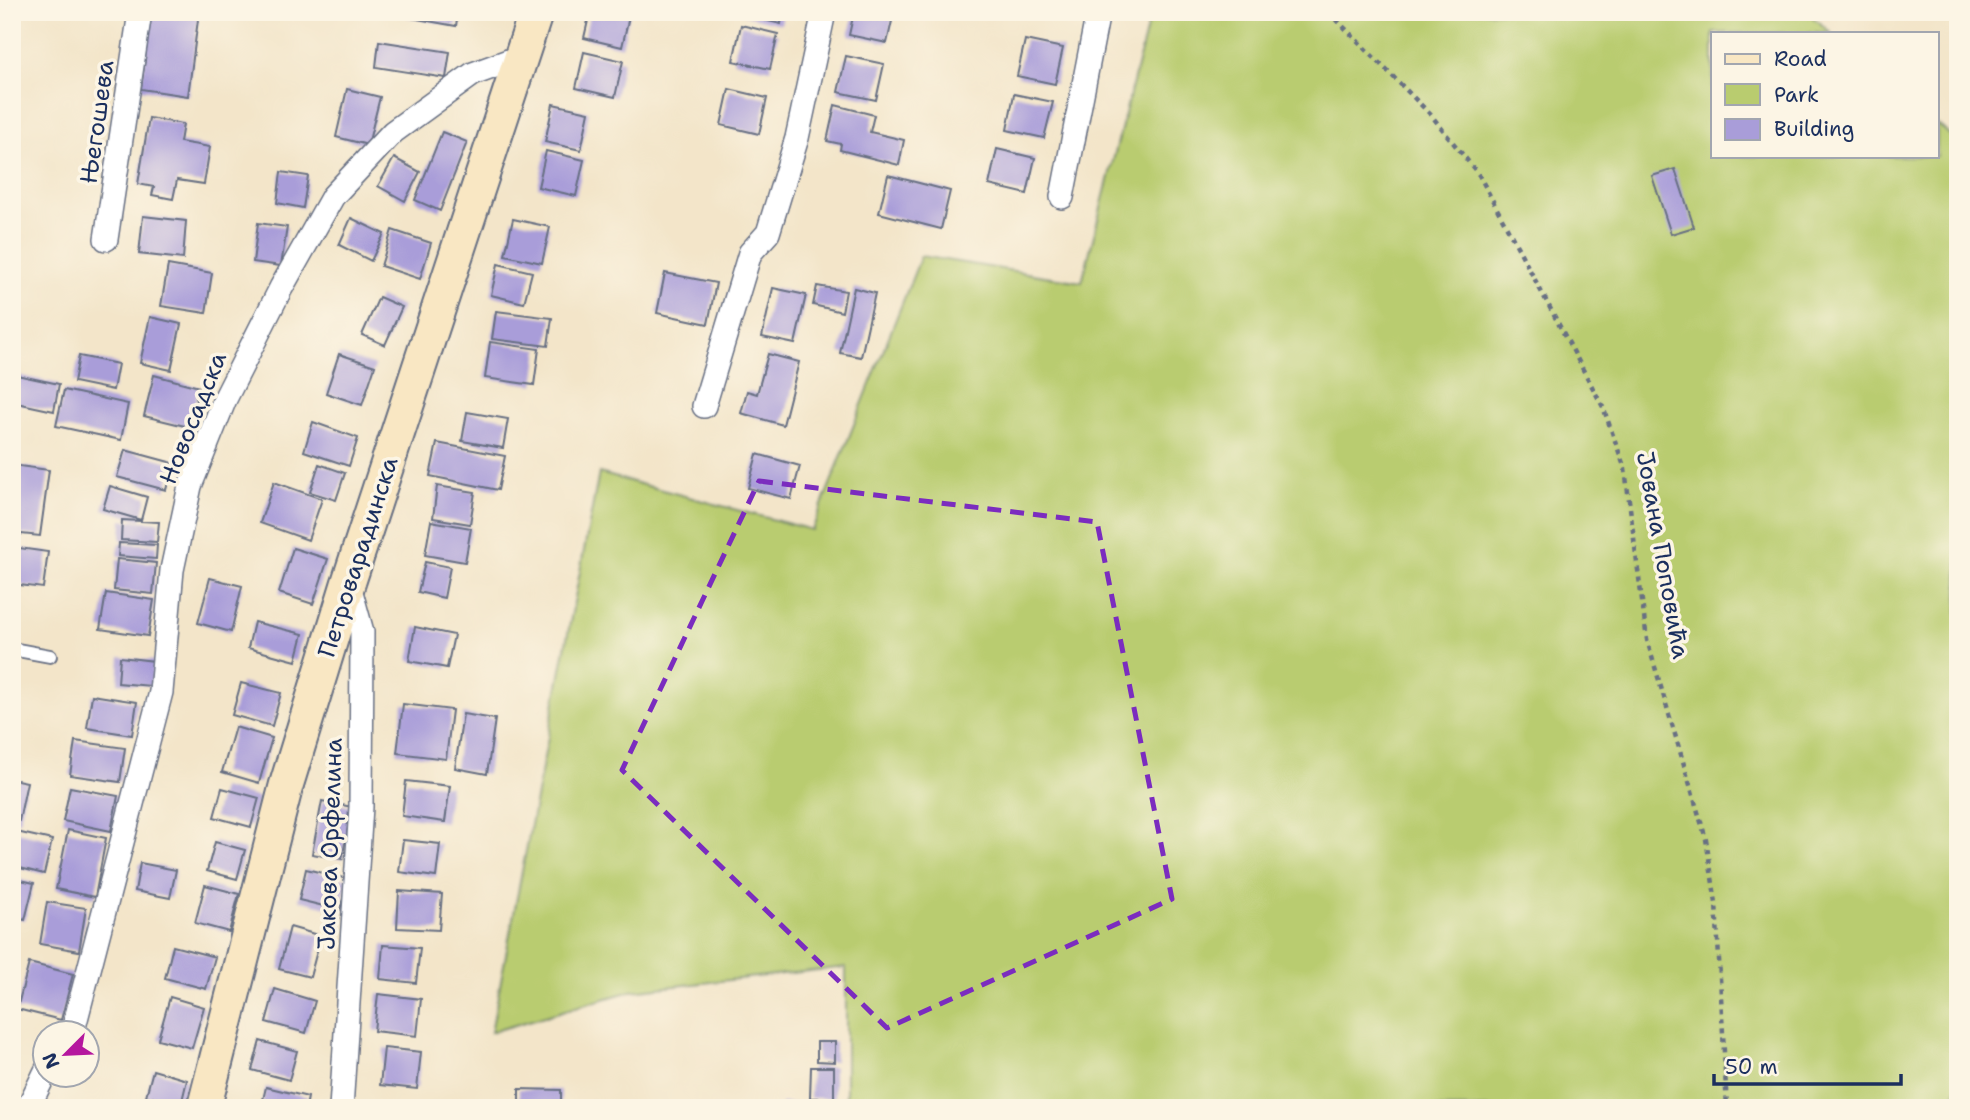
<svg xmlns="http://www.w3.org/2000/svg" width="1970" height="1120" font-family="'Shantell Sans',sans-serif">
<rect width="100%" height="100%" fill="#fcf5e5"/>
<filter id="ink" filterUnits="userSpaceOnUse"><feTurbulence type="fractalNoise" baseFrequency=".0143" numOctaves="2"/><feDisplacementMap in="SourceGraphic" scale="14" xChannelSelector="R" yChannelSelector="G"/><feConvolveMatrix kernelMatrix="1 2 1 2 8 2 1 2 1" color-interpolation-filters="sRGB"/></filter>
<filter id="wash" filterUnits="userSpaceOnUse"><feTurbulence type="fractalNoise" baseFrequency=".00686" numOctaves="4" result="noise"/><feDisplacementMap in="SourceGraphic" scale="28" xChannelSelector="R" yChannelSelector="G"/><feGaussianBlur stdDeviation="1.57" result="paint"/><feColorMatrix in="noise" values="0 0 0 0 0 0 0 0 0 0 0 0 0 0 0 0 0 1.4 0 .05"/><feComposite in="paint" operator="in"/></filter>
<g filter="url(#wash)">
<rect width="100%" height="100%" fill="#f3e5c9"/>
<!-- green -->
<path fill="#b9cc6f" stroke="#6a7e66" stroke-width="2" d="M1151,12H1807L1831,33H1713V156H1937V124L1958,142V1086L1950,1108H846V967L631,991L491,1032L599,473L812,530L921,256L1082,282Z"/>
<g id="blocks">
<!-- building -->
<path fill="#a99dd9" d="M151,12H199L188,96L141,89Z
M407,12H458L456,26L406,17Z
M590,12H630L622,47L584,38Z
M744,12H783L781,24L743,15Z
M854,12H894L887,43L849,35Z
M1034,12H1068L1066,20Z
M741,25L778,34L770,69L733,61Z
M1025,40L1063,48L1055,84L1017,76Z
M379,41L450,52L446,78L376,67Z
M584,52L623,61L615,97L576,88Z
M846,56L884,64L876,100L838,92Z
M347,89L380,97L368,145L336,137Z
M729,89L767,98L759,134L721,125Z
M1014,94L1053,102L1044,138L1007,130Z
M553,104L589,112L581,150L545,142Z
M835,105L874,115L870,132L904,140L899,165L840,150L841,144L827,141Z
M149,118L183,124L180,142L210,147L204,184L177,180L173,199L152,195L154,187L138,184Z
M442,132L467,142L440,211L415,200Z
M997,149L1035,158L1027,194L989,185Z
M546,151L584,160L576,196L538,187Z
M394,158L420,172L405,201L378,186Z
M1675,169L1694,227L1671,234L1652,176Z
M281,172L308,176L303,208L277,203Z
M888,175L950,191L941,229L879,213Z
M143,216L186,221L183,259L139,254Z
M351,218L384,234L371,261L339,245Z
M513,219L550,227L542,263L505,255Z
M258,223L287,227L281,266L253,262Z
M392,230L431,243L420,279L381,266Z
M498,264L532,272L524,303L491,295Z
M168,265L212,273L206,313L161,306Z
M665,273L716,283L708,324L657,313Z
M817,286L846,291L842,312L813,305Z
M773,288L806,295L795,344L762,337Z
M854,288L875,293L861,357L840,353Z
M379,297L402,307L385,345L362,335Z
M496,311L552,318L548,346L492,339Z
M150,317L181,324L171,370L140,363Z
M490,342L539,349L534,385L485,378Z
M339,354L375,366L362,405L326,393Z
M768,354L799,362L783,425L741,413L747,391L757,394Z
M79,356L118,364L113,390L74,382Z
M12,374L59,384L54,411L12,402Z
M154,375L199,387L189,427L144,416Z
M64,390L128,404L121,440L56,426Z
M467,412L508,419L503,448L462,441Z
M313,422L358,438L349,466L304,451Z
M437,443L505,456L498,490L430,476Z
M125,450L173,463L166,490L117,477Z
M757,454L800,466L791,499L748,488Z
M319,464L345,473L336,500L310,492Z
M12,465L49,470L40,536L12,533Z
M274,482L322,499L308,540L260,523Z
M110,486L147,497L141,520L103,509Z
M437,486L475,492L470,524L433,518Z
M122,520L159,522L157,542L121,540Z
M431,521L471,528L465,562L425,555Z
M119,543L157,545L156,559L118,556Z
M12,547L48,552L43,588L12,584Z
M293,548L328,559L313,604L279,593Z
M117,559L156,563L153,594L114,590Z
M425,562L450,567L444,598L418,592Z
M210,578L242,586L231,632L198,623Z
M106,593L154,600L148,636L100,629Z
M254,622L303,634L296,661L248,648Z
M415,627L454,635L447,668L409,661Z
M120,657L154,661L151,686L118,683Z
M241,683L281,693L272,726L232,715Z
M92,695L137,702L132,735L87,728Z
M403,704L452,710L446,759L397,753Z
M463,714L495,719L487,774L455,768Z
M235,727L272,738L259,783L222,772Z
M75,741L125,748L120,782L70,775Z
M12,779L27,782L19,821L12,820Z
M406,781L450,786L445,822L402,816Z
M70,787L118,796L111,831L63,821Z
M222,788L259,798L251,827L214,817Z
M322,801L352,807L342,859L312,854Z
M68,830L106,838L95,897L56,889Z
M12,831L52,840L44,874L12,866Z
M403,840L440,844L436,877L399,872Z
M215,842L245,850L237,879L207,871Z
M140,863L176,870L170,898L135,891Z
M306,869L348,879L340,910L299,900Z
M12,878L34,883L25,920L12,917Z
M205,885L239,894L229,932L195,923Z
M399,891L442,894L439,930L397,928Z
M47,902L86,908L79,951L40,944Z
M290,927L321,936L310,977L279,969Z
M383,945L420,948L416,983L380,979Z
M173,946L215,957L206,989L165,978Z
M29,963L73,974L61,1020L17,1009Z
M275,989L315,1001L306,1033L266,1022Z
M378,994L421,999L417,1036L374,1031Z
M170,997L204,1007L192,1048L158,1039Z
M260,1041L297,1051L289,1080L252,1070Z
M817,1042H835V1062L817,1061Z
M384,1048L421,1052L417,1089L380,1085Z
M811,1067H834V1098H810Z
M153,1070L187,1080L181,1105L146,1096Z
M266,1087L308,1097L306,1108H261Z
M519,1089L561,1090V1108H519Z
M781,1103L827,1104V1108H781Z"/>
</g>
</g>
<g filter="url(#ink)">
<use href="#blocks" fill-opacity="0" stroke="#676f83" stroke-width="2"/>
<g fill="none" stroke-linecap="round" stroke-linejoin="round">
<defs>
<path id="lane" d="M12,649L50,656"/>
<path id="street" d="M1062,197L1098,12
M106,239L140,12
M704,406L750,253L768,233L797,138L824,12
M70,1032L74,1027L161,692L172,570L190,486L225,399L281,288L333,196L393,132L473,74L522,56
M28,1108L46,1071
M341,1108L361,807L362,632L349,585"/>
<path id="secondary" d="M204,1108L286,786L348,584L536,12"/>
</defs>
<!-- lane casing -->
<use href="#lane" stroke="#676f83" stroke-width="16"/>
<!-- street casing -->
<use href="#street" stroke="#676f83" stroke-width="26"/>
<!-- secondary casing -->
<use href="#secondary" stroke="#676f83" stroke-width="37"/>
<!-- path -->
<path stroke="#676f83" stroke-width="4.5" stroke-dasharray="5 5" stroke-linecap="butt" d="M1329,12L1431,115L1479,175L1603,407L1625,469L1647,640L1706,839L1716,903L1727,1108"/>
<!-- lane -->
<use href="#lane" stroke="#fff" stroke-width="12"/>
<!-- street -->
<use href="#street" stroke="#fff" stroke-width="23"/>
<!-- secondary -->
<use href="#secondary" stroke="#f9e7c3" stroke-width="33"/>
</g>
</g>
<!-- marked area -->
<path fill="none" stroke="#7b2cbf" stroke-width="5" stroke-dasharray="14 9" stroke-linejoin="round" d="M759,481L1097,522L1172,899L887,1028L622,770Z"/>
<g text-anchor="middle" stroke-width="7" stroke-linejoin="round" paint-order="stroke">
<!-- street labels -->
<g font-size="24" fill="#1b2f5e" stroke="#fcf5e5">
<text transform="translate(97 122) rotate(-82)" y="8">Његошева</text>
<text transform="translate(193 418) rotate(-68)" y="8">Новосадска</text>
<text transform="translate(1663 555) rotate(80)" y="8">Јована Поповића</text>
<text transform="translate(358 557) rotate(-72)" y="8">Петроварадинска</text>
<text transform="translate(330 844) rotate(-88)" y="8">Јакова Орфелина</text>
</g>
</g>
<!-- margin -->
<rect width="1970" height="1120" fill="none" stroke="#fcf5e5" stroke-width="42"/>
<!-- legend -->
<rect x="1711" y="32" width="228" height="126" fill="#fcf5e5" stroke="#a2a6af" stroke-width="2"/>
<rect x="1725" y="54" width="35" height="10" fill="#f9e7c3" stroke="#a2a6af" stroke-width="2"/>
<text x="1774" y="66" font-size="21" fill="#1b2f5e">Road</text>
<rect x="1725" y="84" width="35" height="21" fill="#b9cc6f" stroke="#a2a6af" stroke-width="2"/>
<text x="1774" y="102" font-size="21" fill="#1b2f5e">Park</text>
<rect x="1725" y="119" width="35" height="21" fill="#a99dd9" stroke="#a2a6af" stroke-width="2"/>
<text x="1774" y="136" font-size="21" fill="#1b2f5e">Building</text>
<!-- north arrow -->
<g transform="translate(66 1054) rotate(246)"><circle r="33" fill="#fcf5e5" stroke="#a2a6af" stroke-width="2"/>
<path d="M0-5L12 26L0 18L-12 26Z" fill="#b5179e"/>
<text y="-10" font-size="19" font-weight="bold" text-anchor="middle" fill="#1b2f5e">N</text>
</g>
<!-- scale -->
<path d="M1714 1074v10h187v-10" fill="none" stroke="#1b2f5e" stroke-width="3.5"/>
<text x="1725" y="1074" font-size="21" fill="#1b2f5e" stroke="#fcf5e5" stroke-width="5" paint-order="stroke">50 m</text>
</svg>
